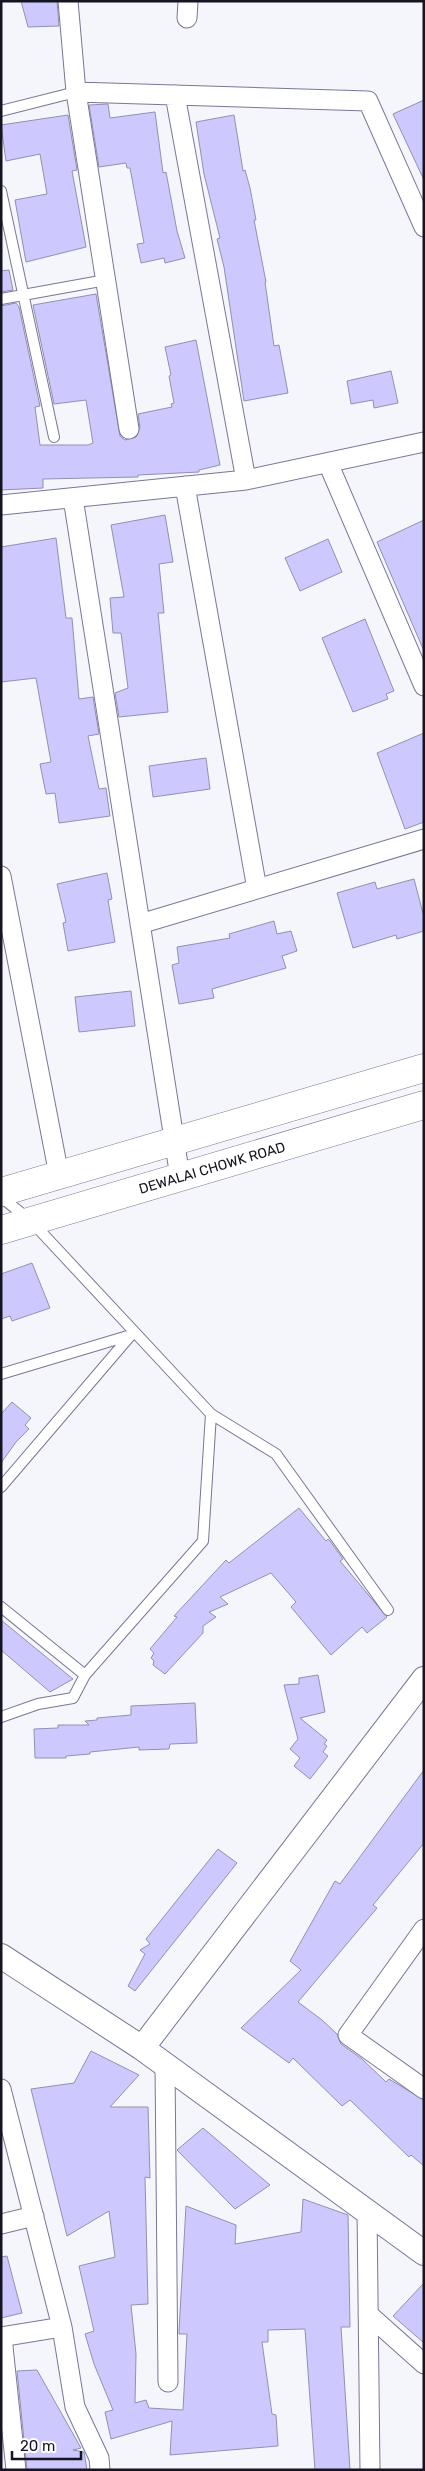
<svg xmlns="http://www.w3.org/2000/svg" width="425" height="2471" font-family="Rubik,sans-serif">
<rect width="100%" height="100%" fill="#f5f5fc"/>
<!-- building -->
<path fill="#cdc9fe" stroke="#9290b1" d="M21,1H57L59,26L28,27Z
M424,100V180L393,114Z
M108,104L110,118L155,112L163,173L166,172L177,231L185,258L165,263L164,258L141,263L137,244L144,243L130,168H127L126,163L99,167L89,105Z
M68,115L77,170L72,171L86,247L26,262L15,200L47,194L40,154L6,161L1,125Z
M234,115L243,171L245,170L250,188L256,220H254L266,282H265L274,346L279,345L288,393L244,401L224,267L217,239L220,238L204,174L196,122Z
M9,270L13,290L1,292V271Z
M96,294L120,436L125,440L136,437L140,428L138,414L172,407L171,404L174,403L169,376L171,375L165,347L196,340L220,465L199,470V472L138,475V477L43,479V488L1,490V306L16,303L19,307L40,406L35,407L40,445H88L93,443L86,400L54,404L33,305Z
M391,371L398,403L374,408L373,400L351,404L347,381Z
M165,515L173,562L159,564L164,613H158L168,712L119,717L115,693L128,688L121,633H113L110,598L124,597L111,525Z
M424,520V651L377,542Z
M56,538L66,618H72L79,699L93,697L99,734L88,736L99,789L106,788L110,816L59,823L55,793L46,794L40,764L51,762L36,678L1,682V547Z
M328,539L342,572L300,591L285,558Z
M365,619L394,691L386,694L388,699L353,712L322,638Z
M424,733V822L405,829L377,753Z
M206,758L210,789L153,797L149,766Z
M107,873L112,899L108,900L115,942L68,951L63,923L66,922L57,884Z
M414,879L424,917V931L397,939L396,935L353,948L337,893L375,882L377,889Z
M274,921L277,934L291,931L297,951L282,956L286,968L212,989L214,998L179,1004L172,965L179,963L177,947L230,938L229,934Z
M131,991L135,1026L79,1032L75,997Z
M32,1263L50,1308L12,1321L10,1316L1,1319V1274Z
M12,1402L31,1418L25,1425L29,1429L16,1442L1,1463V1414Z
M299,1508L326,1541L328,1539L330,1541L343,1559L340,1561L387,1617L367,1633L362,1627L331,1655L291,1607L296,1602L271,1573L220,1597L228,1604L209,1612L216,1617L203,1626V1633L165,1674L153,1665L154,1661L151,1658L154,1653L150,1649L177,1617L174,1616L226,1560L229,1563Z
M1,1620L73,1679L50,1692L1,1650Z
M318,1675L325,1712L300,1718L327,1740L324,1744L327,1746L323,1752L328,1756L310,1779L294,1766L300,1758L290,1749L298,1739L284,1685L299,1684V1678Z
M195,1703L197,1743L170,1744L169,1749L139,1750V1747L90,1752V1754L66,1756V1758H35L34,1729L58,1728V1725H89L85,1721L97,1720V1718L131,1715V1706Z
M424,1770V1843L373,1905L377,1908L298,2002L322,2020L337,2034L341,2044L362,2059L386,2082L389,2079L424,2100V2166L411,2155L409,2157L350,2100L342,2106L293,2058L289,2063L241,2028L301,1970L290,1961L335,1881L340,1884Z
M218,1849L237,1863L135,1991L128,1986L145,1954L140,1950L150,1944L146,1939Z
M91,2051L139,2075L110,2107H148L150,2178L145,2177L148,2304L131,2305L136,2354L135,2403L146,2400L149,2408L183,2410L187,2334H179V2331L186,2206L236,2225L235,2244L301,2232L303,2199L348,2215L350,2327H341L350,2470H315L305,2329L268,2330V2342H262L272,2414L276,2415L278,2446L170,2455L172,2421L111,2439L105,2412L113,2410L94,2364L85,2334L94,2331L79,2266L115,2257L109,2211L67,2236L31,2089L74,2083Z
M203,2128L270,2185L235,2209L177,2150Z
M7,2256L22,2313L1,2318V2257Z
M424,2283V2343L393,2316Z
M37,2370L81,2448L73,2450L84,2452L87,2470H27L17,2371Z"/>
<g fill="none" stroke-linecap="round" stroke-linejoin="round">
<defs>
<path id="service" d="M1,111L76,92
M1,191L54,437
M1,299L106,280
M1,1197L31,1221L211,1414L276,1454L388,1610
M1,1374L131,1335
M1,1487L131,1335
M1,1607L85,1675
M1,1717L38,1704L73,1698L85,1675L203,1541L211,1414"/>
<path id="minor" d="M68,1L76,92L129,429
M187,18L188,1
M76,92L368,101L424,227
M175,95L246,480
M328,463L424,686
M185,486L257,889
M73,498L180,1177
M1,505L246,480L424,442
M1,876L59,1175
M140,924L424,839
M424,1929L348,2035L424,2089
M165,2065L168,2382
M1,2089L62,2327L75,2407L99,2458L100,2470
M367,2211L370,2470
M1,2224L34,2216
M368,2314L424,2364
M1,2337L62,2327
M2,2337L16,2470"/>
<path id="tertiary" d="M1,1956L142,2048L424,2253
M142,2048L424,1679"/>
<g id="secondary">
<path d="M1,1192L424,1068"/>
<path id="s1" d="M1,1230L424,1105"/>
</g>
</defs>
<!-- service casing -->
<use href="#service" stroke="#7a7797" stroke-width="12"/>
<!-- minor casing -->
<use href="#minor" stroke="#7a7797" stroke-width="21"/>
<!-- tertiary casing -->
<use href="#tertiary" stroke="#7a7797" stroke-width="26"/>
<!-- secondary casing -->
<use href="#secondary" stroke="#7a7797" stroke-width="29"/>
<!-- service -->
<use href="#service" stroke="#fff" stroke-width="10"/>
<!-- minor -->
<use href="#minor" stroke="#fff" stroke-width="19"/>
<!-- tertiary -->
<use href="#tertiary" stroke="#fff" stroke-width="24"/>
<!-- secondary -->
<use href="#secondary" stroke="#fff" stroke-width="28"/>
</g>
<g text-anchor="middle" stroke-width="4" stroke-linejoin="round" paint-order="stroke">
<!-- street labels -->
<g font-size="14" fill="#151420" stroke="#fff">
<text dy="5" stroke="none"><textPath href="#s1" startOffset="220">DEWALAI CHOWK ROAD</textPath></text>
</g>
</g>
<!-- border -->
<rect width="425" height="2471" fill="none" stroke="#151420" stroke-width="5"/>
<!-- scale -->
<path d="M12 2451v8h69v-8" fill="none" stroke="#151420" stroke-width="2.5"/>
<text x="20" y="2451" font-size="15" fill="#151420" stroke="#ffffff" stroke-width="4" paint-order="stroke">20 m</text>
</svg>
